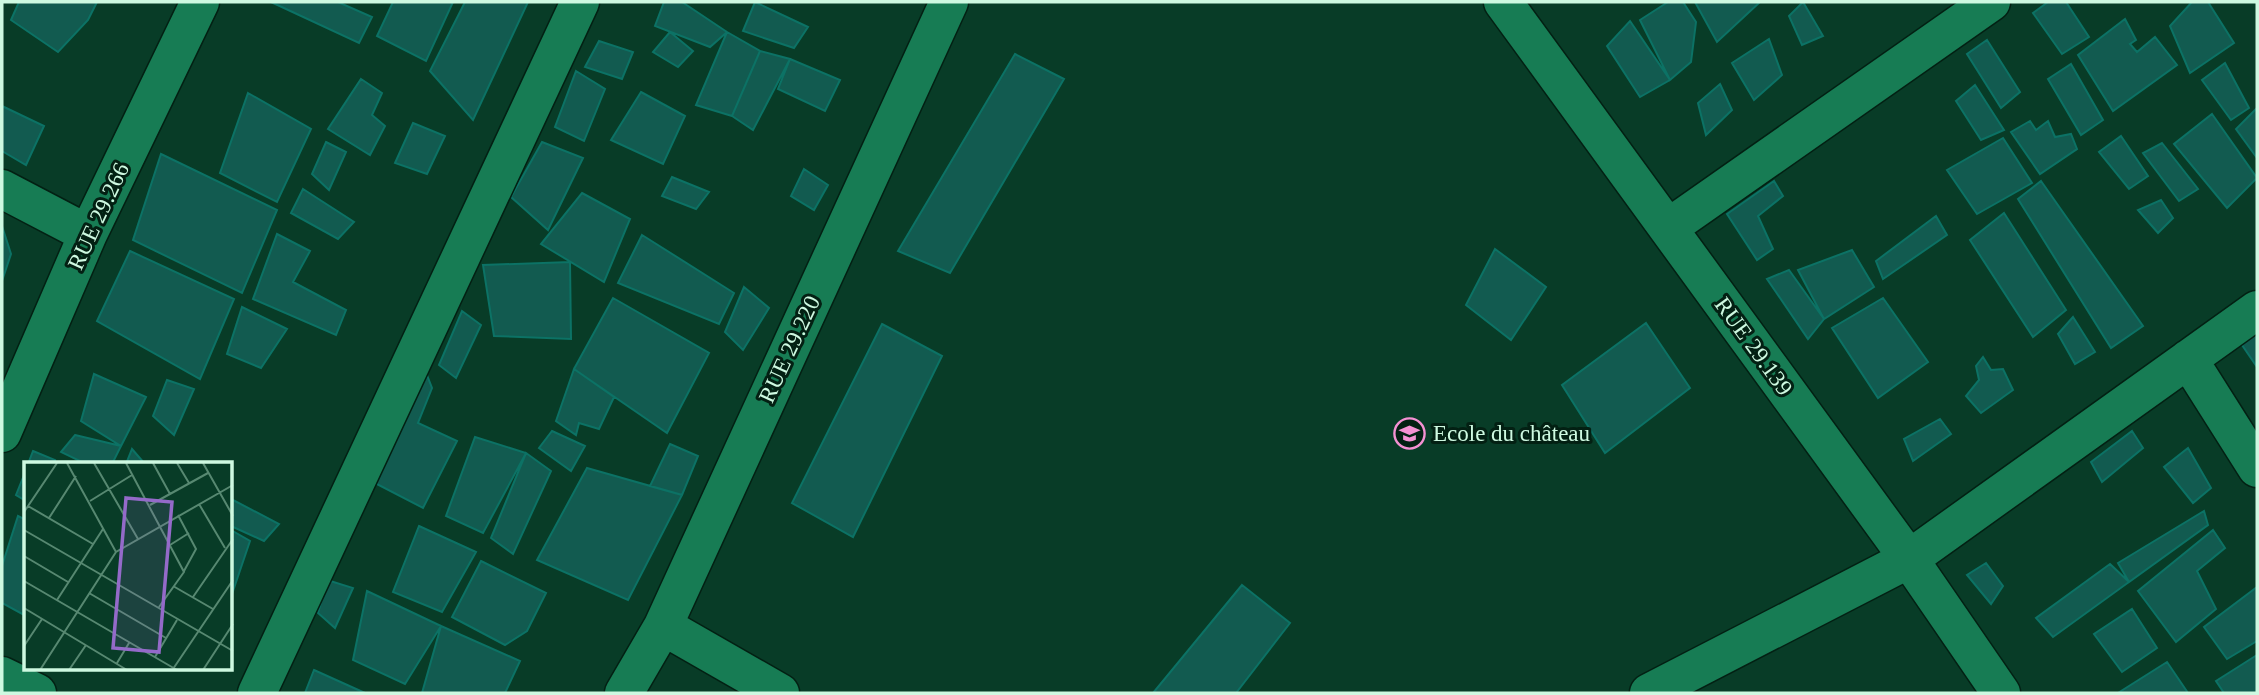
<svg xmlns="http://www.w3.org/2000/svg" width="2259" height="695" font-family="'Times New Roman',serif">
<rect width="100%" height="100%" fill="#083c27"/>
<!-- building -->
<path fill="#125b50" stroke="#0c7265" stroke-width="2" d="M19,2H97L88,20L58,52L11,20Z
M271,2H338L372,17L359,43Z
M393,2H453L426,61L377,36Z
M465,2H528L473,120L430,71Z
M664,2H682L727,32L710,47L655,26Z
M755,2L808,27L794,48L743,31Z
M1668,2H1683L1696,22L1691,62L1670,80L1640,20Z
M1695,2H1760L1717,42Z
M1803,2L1823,36L1802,45L1789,16Z
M2048,2H2066L2089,37L2062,54L2033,13Z
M2192,2H2208L2234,43L2190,73L2170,26Z
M2125,19L2136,40L2130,44L2137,52L2155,37L2177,65L2113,111L2078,55Z
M1630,21L1670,80L1640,97L1607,46Z
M670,32L693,51L678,67L653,52Z
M727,32L760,51L732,116L696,105Z
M1769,39L1782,75L1754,100L1732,63Z
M1987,40L2020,92L2001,108L1967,54Z
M599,41L633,52L622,79L585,67Z
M760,51L790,59L753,130L732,116Z
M1015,54L1064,79L950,273L898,251Z
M790,59L840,80L825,111L778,89Z
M2225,63L2249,108L2231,120L2202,80Z
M2071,64L2103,120L2081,135L2048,79Z
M576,71L605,89L584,141L555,127Z
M361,79L382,93L372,115L385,126L370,155L328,129Z
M1720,84L1732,110L1706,135L1698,103Z
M1975,85L2004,130L1981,140L1956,101Z
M641,92L685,116L663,164L611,140Z
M248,93L311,129L277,202L220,173Z
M2,106L44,126L26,165L2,151Z
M2257,108V158L2236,129Z
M2212,114L2257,178L2227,208L2174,144Z
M2030,121L2036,130L2048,121L2055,137L2071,134L2077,149L2040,174L2011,132Z
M413,123L445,136L427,174L395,163Z
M2121,136L2148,176L2129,189L2099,152Z
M2003,138L2032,183L1977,214L1947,170Z
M326,142L346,152L329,190L312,174Z
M542,142L583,158L548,230L511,197Z
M2162,143L2198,189L2179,201L2143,153Z
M161,154L277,210L242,293L133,240Z
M804,169L828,185L814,210L791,196Z
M672,177L709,192L696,209L662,196Z
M1774,181L1783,196L1758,216L1773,249L1757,260L1727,214Z
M2041,181L2143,326L2111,348L2018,199Z
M303,189L354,222L338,239L291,213Z
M582,193L630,219L604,282L541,244Z
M2161,200L2173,218L2158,233L2138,210Z
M2004,213L2066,310L2033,337L1970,240Z
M1936,216L1947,235L1883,279L1876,261Z
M2,226L11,254L2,281Z
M277,234L310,251L293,282L346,310L336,335L253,299Z
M642,235L734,293L719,324L618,283Z
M1495,249L1546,287L1511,340L1466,305Z
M1852,250L1874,287L1824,319L1798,270Z
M130,251L234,299L200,379L97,321Z
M570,262L571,339L494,336L483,265Z
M1789,270L1824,319L1808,339L1767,279Z
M744,287L769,308L743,350L725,332Z
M613,298L709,353L667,433L574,369Z
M1883,298L1928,362L1878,398L1832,328Z
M242,307L287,329L261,368L227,354Z
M462,311L481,325L456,378L439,365Z
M2073,317L2095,352L2075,364L2058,334Z
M1646,323L1690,388L1605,453L1562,385Z
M882,324L942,356L853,537L792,503Z
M2257,332V367L2240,342Z
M1983,357L1991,370L2003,369L2013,390L1981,413L1966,396L1979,380L1976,366Z
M574,369L614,397L599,429L579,423L576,435L556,421Z
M425,370L432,388L418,423L457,441L423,508L371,481Z
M94,374L146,397L121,446L81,421Z
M167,380L194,389L174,435L153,416Z
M1940,419L1951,434L1913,461L1904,439Z
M552,431L585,446L571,471L539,448Z
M2132,431L2143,448L2102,482L2091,462Z
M75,435L121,446L112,464H86L61,452Z
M475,437L526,453L483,533L446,516Z
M670,444L698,456L682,495L650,486Z
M2188,448L2211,488L2193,503L2164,467Z
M132,449L145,464H126Z
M33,451L55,460L54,464H28Z
M526,453L551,471L513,554L491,538Z
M587,468L682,495L628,600L537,560Z
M26,470V501L16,495Z
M231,499L279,524L264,541L231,526Z
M2204,511L2208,525L2129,582L2118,563Z
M18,516L26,520V616L2,603V566Z
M419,526L476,552L442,612L393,592Z
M231,530L250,541L231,597Z
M2213,530L2225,548L2197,571L2216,609L2176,642L2138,591Z
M481,561L546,593L527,631L505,645L452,617Z
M1986,563L2003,586L1991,604L1967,575Z
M2110,564L2129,582L2053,637L2036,618Z
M327,580L353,588L335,628L318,613Z
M1242,585L1290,623L1236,693H1153Z
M2257,587V641L2227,659L2204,627Z
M367,591L441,626L405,684L353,660Z
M2132,609L2157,648L2122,672L2094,634Z
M441,626L520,661L505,693H422Z
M2257,655V693H2224L2216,681Z
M2167,662L2188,693H2118Z
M314,670L365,693H305Z"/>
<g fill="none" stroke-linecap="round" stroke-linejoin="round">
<defs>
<path id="minor" d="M1503,2L1909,559L2001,693
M2,189L88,234
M1668,228L1991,2
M2188,359L2257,468
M2,433L88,234L200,2
M663,626L780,693
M2,676L37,693
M257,693L580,2
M624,693L663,626L949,2
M1649,693L1909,559L2257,310"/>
</defs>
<!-- minor casing -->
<use href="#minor" stroke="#032013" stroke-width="41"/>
<!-- minor -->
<use href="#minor" stroke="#177c54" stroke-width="38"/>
</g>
<!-- icons -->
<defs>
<symbol id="school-ring" viewBox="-11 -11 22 22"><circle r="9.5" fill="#032013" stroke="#f491d3" stroke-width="1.5"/><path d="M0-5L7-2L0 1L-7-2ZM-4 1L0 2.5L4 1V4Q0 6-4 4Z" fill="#f491d3"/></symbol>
</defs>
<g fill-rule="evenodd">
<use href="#school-ring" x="1392" y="416" width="35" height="35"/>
</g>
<g text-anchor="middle" stroke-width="6" stroke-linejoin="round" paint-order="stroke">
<!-- street labels -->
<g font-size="23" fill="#cef9e1" stroke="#032013">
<text transform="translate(98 216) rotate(-65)" y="8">RUE 29.266</text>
<text transform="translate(1754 346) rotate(54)" y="8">RUE 29.139</text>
<text transform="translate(789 349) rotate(-65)" y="8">RUE 29.220</text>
</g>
<!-- poi labels -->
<g font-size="23" fill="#cef9e1" stroke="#032013" text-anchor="start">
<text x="1433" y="441">Ecole du château</text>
</g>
</g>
<!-- overview -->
<g transform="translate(24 462)">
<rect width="208" height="208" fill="#083c27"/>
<path fill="none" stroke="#578871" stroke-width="2" d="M43,1L92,90M70,1L114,77M102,1L160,110L135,145M129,1L146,32M153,1L165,21M179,1L209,54M66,39L108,13M175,42L201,86M126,43L184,11M4,44L69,82M0,50L33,1M154,53L172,87L160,109M25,56L52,14M0,68L209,189M146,83L165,71M0,94L44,120M0,119L153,208M149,124L189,147M65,131L142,176M169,135L209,77M33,138L79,67M0,146L103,208M0,184L18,157M131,195L153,158M93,201L105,181M149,207L209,118M16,208L92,90L209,23M45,208L62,183M179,208L209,162"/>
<path fill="#946ac9" fill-opacity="0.15" stroke="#946ac9" stroke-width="3.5" d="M102,36L148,40L135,190L89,186Z"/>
<rect width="208" height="208" fill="none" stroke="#cef9e1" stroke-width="3.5"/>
</g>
<!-- border -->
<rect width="2259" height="695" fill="none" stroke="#cef9e1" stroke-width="7"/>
</svg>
